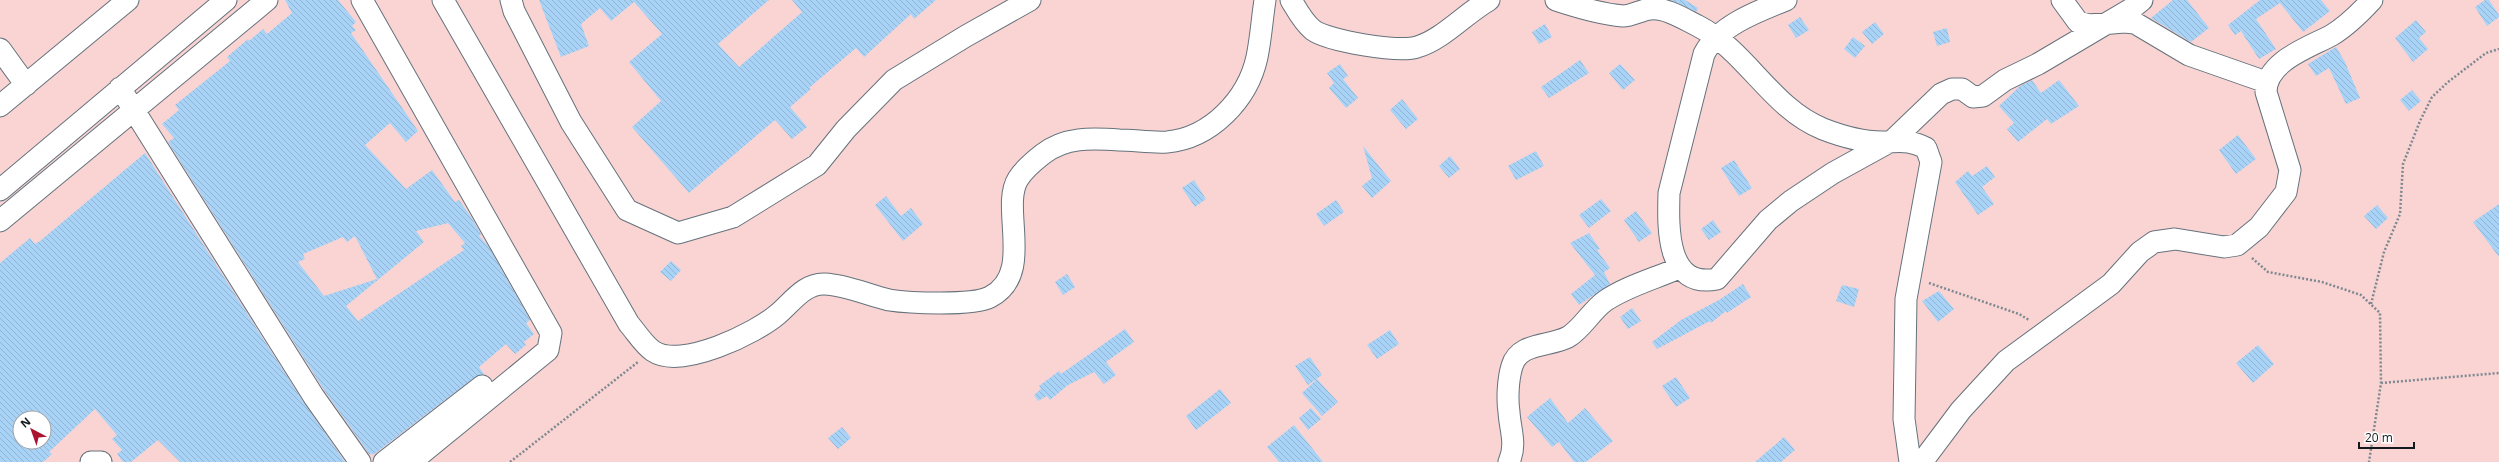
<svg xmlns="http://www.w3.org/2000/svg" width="2499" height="462" font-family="'Open Sans',sans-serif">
<defs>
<pattern id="building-back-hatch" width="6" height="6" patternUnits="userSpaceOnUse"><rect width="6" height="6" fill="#a8d3f7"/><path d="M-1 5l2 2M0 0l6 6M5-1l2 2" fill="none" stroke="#90b5d3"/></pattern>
</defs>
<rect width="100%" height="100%" fill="#e1f0fc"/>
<!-- green -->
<path fill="#f9d4d3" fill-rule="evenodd" d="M0,0H2499V462H0ZM20,418H44V442H20Z"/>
<!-- building -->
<path fill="url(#building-back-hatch)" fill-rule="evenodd" d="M285,0H338L356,22L352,26L356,30L351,33L418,131L406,142L390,123L365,145L406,189L432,170L455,202L459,200L471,217L481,234L479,236L489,247L530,320L526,323L534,334L524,342L526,345L515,354L506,344L479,367L484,374L475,377L373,455L371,453L370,455L324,390L168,142L174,138L162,124L179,110L175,105L230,61L227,57L248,39L249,41L263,29L267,34L292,13ZM448,223L465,243L461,246L464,250L358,321L346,306L424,242L416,231ZM355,236L377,279L324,296L298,262L305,259L303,254L343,237L347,242Z
M539,0H769L718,44L739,67L802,12L792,0H936L914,19L911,14L864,57L856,48L809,88L811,89L790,107L807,127L792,139L775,120L689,193L632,127L661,101L629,62L662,34L634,2L611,21L600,8L581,24L589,46L561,57Z
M1671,0H1685L1698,8L1696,12Z
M2173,0H2187L2209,28L2191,42L2151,18Z
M2260,0H2321L2330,11L2303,32L2280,3L2256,19L2276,49L2259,59L2241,31L2235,35L2228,25Z
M2485,0H2489L2499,15V17L2487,26L2475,7Z
M1800,17L1809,30L1796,38L1788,25Z
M2416,20L2426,32L2419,38L2428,49L2413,62L2395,38Z
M1875,22L1884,34L1872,44L1862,32Z
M1545,24L1552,37L1539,44L1532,32Z
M1947,28L1950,42L1937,46L1933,32Z
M1853,37L1865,46L1855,58L1844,49Z
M2336,47L2345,62L2360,98L2346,104L2329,68L2316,76L2308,64Z
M1580,60L1589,73L1549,98L1541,87Z
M1340,64L1348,76L1343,79L1358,98L1346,108L1329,88L1334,83L1327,73Z
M1620,64L1635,80L1623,90L1609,73Z
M2032,80L2041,93L2059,80L2079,106L2051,124L2047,119L2018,142L2007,129L2014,123L1999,106L2020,86Z
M2412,90L2421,101L2409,111L2400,100Z
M1402,99L1418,119L1406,129L1390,110Z
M2238,135L2256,159L2236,174L2219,150Z
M1363,146L1391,181L1372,198L1362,186L1372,178Z
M1536,151L1544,166L1516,180L1508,166Z
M145,153L304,403L345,462H180L158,440L131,462H123L117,454L122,450L112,439L117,435L95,409L49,452L52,454L43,462H0V263L30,238L35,244L40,241ZM20,418H44V442H20Z
M1450,156L1460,169L1449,178L1439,166Z
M1734,160L1752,188L1739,196L1721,168Z
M1987,166L1995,177L1982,187L1994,204L1978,215L1955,182L1968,171L1972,176Z
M1194,180L1206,199L1195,207L1182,188Z
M886,196L901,216L911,208L923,224L903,241L875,205Z
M1601,199L1611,211L1589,228L1579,215Z
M1336,200L1344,212L1324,226L1316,214Z
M2499,204V257L2473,222Z
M2377,205L2388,218L2376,229L2364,216Z
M1636,211L1652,233L1639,242L1624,220Z
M1713,220L1721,232L1709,240L1701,229Z
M1589,233L1600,249L1597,250L1610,268L1604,272L1610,284L1579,305L1571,294L1595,275L1570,243Z
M671,261L681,270L671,281L660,272Z
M1067,274L1075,287L1063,295L1055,282Z
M1743,284L1751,297L1727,313L1726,311L1711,323L1710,321L1657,349L1652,342L1681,320L1719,300Z
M1842,285L1859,289L1854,307L1836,301Z
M1939,291L1954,309L1938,322L1922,301Z
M1632,308L1641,321L1628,329L1620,317Z
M1125,329L1134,342L1106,362L1116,375L1104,384L1094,372L1068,385L1050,400L1047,396L1038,401L1034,395L1041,389L1039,386L1059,371L1061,374Z
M1390,330L1399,344L1377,359L1367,345Z
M2258,345L2274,364L2253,383L2236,363Z
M1310,357L1322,375L1308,385L1295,366Z
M1676,377L1690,398L1676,407L1662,386Z
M1317,379L1338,402L1322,416L1302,393Z
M1220,389L1231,403L1196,430L1186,416Z
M1550,398L1568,423L1585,408L1613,441L1586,462H1574L1559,442L1552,447L1527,417Z
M1311,408L1321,419L1308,430L1299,418Z
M1294,425L1323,462H1279L1267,447Z
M842,427L851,438L838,449L828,438Z
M1784,437L1795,450L1781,462H1755Z"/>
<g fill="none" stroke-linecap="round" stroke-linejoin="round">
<defs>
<path id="street" d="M362,0L551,333L548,350L411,462
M443,0L629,324C636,332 644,345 653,351C681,370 756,333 778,314C793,301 805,283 825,284C846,285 868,295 889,300C908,303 973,306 990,297C1035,274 1000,208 1018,179C1024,169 1034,161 1043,154C1065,137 1091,138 1119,140C1134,140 1151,143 1167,142C1211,138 1248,99 1257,57C1261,38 1262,19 1265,0
M511,0L514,11L571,122L627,210L678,233L733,217L817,165L846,129L894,80L966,36L1030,0
M1291,0C1297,10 1303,22 1313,30C1328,41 1399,53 1417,47C1442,40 1466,13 1489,0
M1556,0C1577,7 1601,14 1623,16C1632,16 1641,10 1650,9C1665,7 1684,19 1698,26C1747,51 1771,108 1823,129C1841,136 1863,142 1882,142C1900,142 1909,139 1926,148L1931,162L1906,299L1904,419L1910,462
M1786,0C1758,11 1718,26 1704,54L1669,193C1668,228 1666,289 1717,279L1768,220L1791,201L1833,173L1893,140L1941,94L1952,89H1962L1973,97L1983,96L2005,80L2038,64L2131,9L2142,0
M2062,0L2078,22L2089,25L2124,22L2135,23L2189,55L2266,82
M0,49L26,85
M120,88L314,397L360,462
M0,106L128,0
M0,190L226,0
M0,221L267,0
M91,462H101
M384,462L482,386
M1509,462C1517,444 1510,430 1509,412C1507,399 1508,379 1512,366C1519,342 1549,347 1568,337C1582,329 1591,311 1605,301C1627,286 1654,279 1679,268
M1922,462L1961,410L2006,361L2111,284L2140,252L2154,242L2175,239L2224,247L2237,245L2259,227L2286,192L2290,170L2266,92C2266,61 2310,47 2332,35C2347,26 2360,13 2372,0"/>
</defs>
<!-- street casing -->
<use href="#street" stroke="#65727c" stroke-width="23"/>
<!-- path -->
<path stroke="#7e8890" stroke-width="2.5" stroke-dasharray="2 2" stroke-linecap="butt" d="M2252,258L2268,272L2322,282L2361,295L2380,313L2381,383L2369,462
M1929,283L2019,314L2029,320
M2371,304L2384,252L2400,214L2403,164L2420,121L2432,97L2448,82L2486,53L2499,49
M2381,383L2499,373
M510,462L638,362"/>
<!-- street -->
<use href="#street" stroke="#fff" stroke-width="21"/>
</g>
<!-- north arrow -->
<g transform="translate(32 430) rotate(319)"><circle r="19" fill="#ffffff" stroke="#a1a3a5"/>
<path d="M0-3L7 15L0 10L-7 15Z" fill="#aa1431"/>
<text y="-6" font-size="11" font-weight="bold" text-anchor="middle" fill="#14191d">N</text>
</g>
<!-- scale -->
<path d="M2359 442v6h55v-6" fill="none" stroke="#14191d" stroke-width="2"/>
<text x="2365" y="442" font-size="12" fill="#14191d" stroke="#ffffff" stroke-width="3" paint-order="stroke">20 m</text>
</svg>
